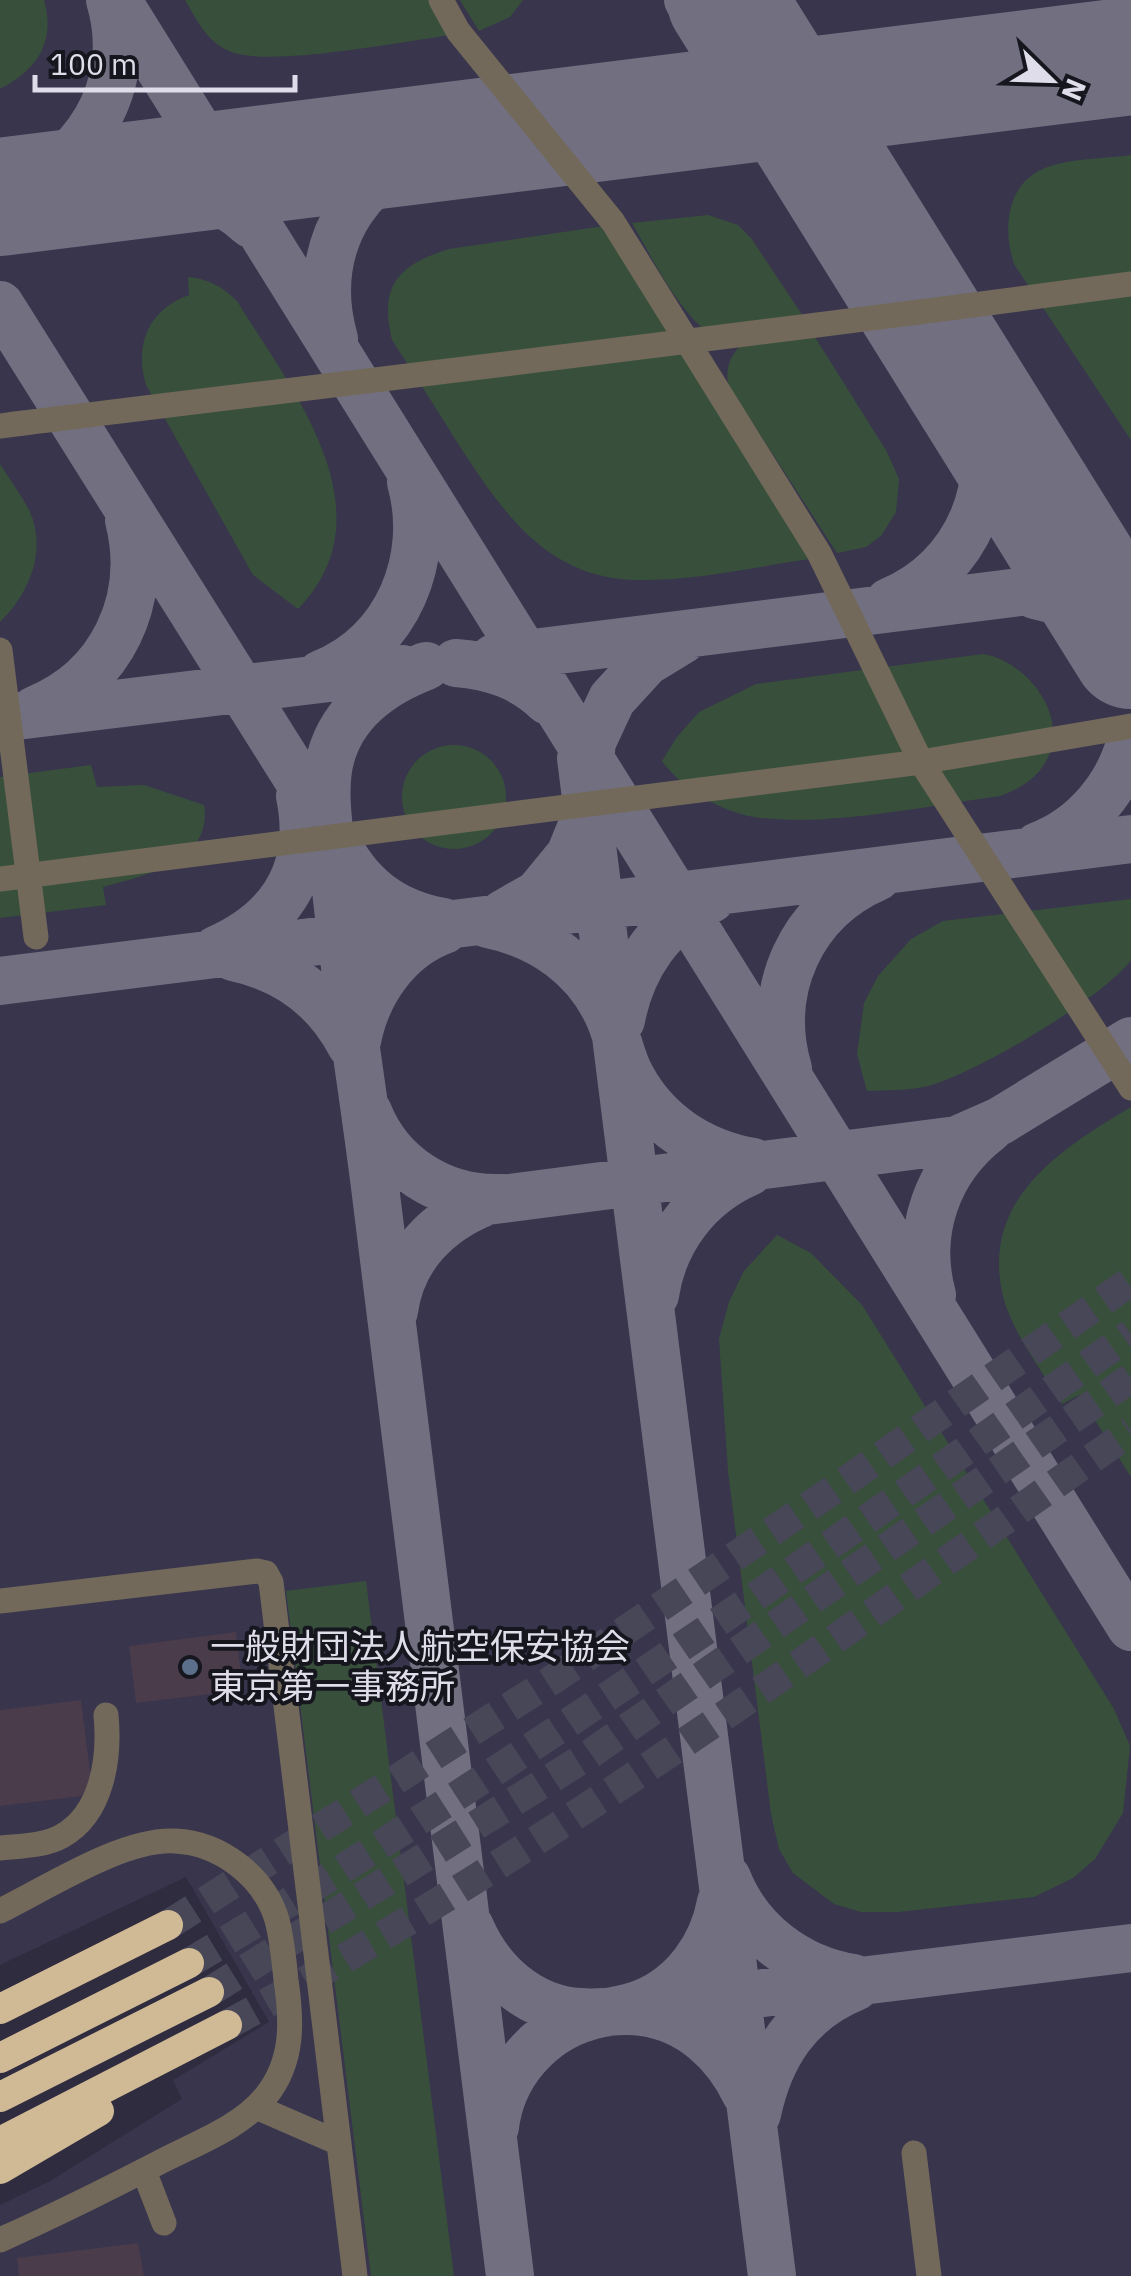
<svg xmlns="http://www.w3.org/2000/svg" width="1131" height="2276" font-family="'IBM Plex Sans','Noto Sans JP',sans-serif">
<rect width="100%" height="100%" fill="#2e2c3e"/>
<!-- built -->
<path fill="#38354d" d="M0,0H1131V2276H0V2205L50,2181L182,2099L173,2080L269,2022L186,1877L0,1965Z"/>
<!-- green -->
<path fill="#38503b" d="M0,0H44C56,42 37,70 0,89Z
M185,0H444L465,33C416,39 267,69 229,51C206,41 197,20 185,0Z
M460,0H523L510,17L479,31Z
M1131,155V440L1014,264C1003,231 1005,184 1045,168C1070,158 1104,159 1131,155Z
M708,215L738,225L751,238L805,319L701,327C672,299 652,258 632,223Z
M617,224L823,557C764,565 702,580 642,580C548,581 503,513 457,442C436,408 414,374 392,340C379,285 398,265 449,249Z
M188,277C208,279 222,286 237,301C291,389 392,512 298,609L253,575L146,385C134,344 149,309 189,295Z
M813,334L887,452L899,479L896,512L881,536L866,547L837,553L728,385C726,367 729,358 741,345Z
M0,464C10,480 22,496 30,512C47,551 29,594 0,622Z
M983,654C1028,661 1072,719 1045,763C1035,780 1017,790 1000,796C926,806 834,826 761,818C724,814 683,790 662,761L677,737L699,712L756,684Z
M402 797a52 52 0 1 1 104 0a52 52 0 1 1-104 0Z
M91,765L97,787L144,785L204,805C213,862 145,875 103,887L106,905L0,918V777Z
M1131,899V960C1103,998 975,1074 928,1086C909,1091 886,1090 867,1091L857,1054L864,1003L878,976L911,939L943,921Z
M1131,1107V1477L1079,1395L1062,1404C1044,1374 1011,1330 1003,1296C980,1199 1061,1149 1131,1107Z
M777,1235L811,1253L862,1305L1114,1709L1130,1746L1123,1813L1095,1859L1073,1878L1034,1897L898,1912H861L834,1904L793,1873L779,1849L771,1814L728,1471L719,1339L729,1302L744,1271Z
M366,1581L454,2276H371L286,1591Z"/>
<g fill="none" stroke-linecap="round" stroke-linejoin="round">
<!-- taxiway -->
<path stroke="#727080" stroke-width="48" d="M117,0L1131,1627
M688,0L727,42L863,216
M757,0L810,115
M1076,62L1131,44
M132,180C178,181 216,193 251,224
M0,193C84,170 136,86 110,0
M0,305L328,827
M334,339C306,240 365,160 462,138
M1049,517L1087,548L1131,567
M1035,595C1067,602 1120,619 1131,654
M889,602C969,569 1004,481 976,401
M494,658L1131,578
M456,663C492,666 522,676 548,701
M426,666C379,684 336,716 328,770C323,806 332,843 335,879C345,987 364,1094 377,1203C422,1560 465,1918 510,2276
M321,674C398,644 432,558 411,482
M35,710C112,679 149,600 129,520
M0,718L403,669
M581,758L772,2276
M335,839C357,886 392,913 443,922
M1038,846C1084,829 1119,787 1131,740
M503,914L538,894L570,855L583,823L592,742L612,699L646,662L682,640
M488,924C542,935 588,967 610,1019C618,1038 621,1059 631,1077C656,1124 701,1153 753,1162
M216,950C282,921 315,869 300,796
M233,957C286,968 326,997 351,1045
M0,981L1131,839
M621,1020C631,967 661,922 711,899
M357,1041C366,993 397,947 444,930
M788,1069C765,990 801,910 877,877
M368,1112C389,1166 442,1200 500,1198
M655,1295C663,1240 698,1194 749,1172
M932,1295C915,1232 937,1169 989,1129
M394,1311C401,1257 438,1220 487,1201L957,1140L1000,1121L1131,1041
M727,1878C748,1932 797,1969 853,1978
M470,1927C489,1972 529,2009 580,2012C600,2014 621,2009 642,2012C690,2018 726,2052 746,2094
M607,2012L1131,1948
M757,2114C769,2056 798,2010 855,1987
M495,2127C501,2075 539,2030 590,2016C608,2011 627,2010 643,2003C685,1986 713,1946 721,1902"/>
<!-- runway -->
<path stroke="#727080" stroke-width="118" d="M726,0L1131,650
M0,197L1131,56"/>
</g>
<!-- building -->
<path fill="#4a3c4b" d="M236,1632L243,1690L136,1703L129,1646Z
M81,1700L91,1779L82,1796L0,1806V1710Z
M138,2243L144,2276H19L17,2258Z"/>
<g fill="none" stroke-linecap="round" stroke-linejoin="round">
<!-- highway-tunnel -->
<path stroke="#484758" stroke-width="30" stroke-dasharray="30 15" stroke-linecap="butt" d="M168,1925L552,1680L836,1488L1131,1281
M189,1963C513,1769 822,1552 1131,1334
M209,1992L590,1754L1131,1378
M227,2025C544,1852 836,1638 1131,1431"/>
<!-- minor -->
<path stroke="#72695a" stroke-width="25" d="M441,0L458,31L613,222L819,553L921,762L1131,1088
M0,426C377,379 755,335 1131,284
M0,650L36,937
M0,879L921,762L1131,726
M0,1601L257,1571L266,1573L271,1582L355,2276
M0,1848C19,1846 45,1846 62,1836C103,1813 110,1757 106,1715
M0,1911C47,1888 123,1838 175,1841C220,1843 264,1876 277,1920C282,1939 284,1960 286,1980C292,2021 294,2061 266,2096C241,2127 199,2142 164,2160C110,2188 56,2215 0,2240
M256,2107L339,2143
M914,2153L929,2276
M144,2171L164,2223"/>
<!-- highway -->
<path stroke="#d0ba95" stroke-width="30" d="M0,2009L168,1925
M0,2058L189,1963
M0,2097L209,1992
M0,2142L227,2025
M0,2169L99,2111"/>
</g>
<!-- markers -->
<circle fill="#5c6f8a" stroke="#16161e" stroke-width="4" cx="190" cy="1667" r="10"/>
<g text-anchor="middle" stroke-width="8" stroke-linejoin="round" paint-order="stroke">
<!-- poi labels -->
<g font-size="35" fill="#dedde9" stroke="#16161e" text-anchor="start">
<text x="210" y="1659">一般財団法人航空保安協会<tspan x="210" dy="40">東京第一事務所</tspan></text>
</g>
</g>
<!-- north arrow -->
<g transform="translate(1051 80) rotate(113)" stroke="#16161e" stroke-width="8" paint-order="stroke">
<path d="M0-8L18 38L0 25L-18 38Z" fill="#dedde9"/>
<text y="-15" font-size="28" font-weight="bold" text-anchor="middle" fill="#dedde9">N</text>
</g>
<!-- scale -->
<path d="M35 75v15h260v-15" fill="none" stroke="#dedde9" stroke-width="5"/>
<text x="50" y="75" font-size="30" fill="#dedde9" stroke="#16161e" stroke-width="8" paint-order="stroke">100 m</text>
</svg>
